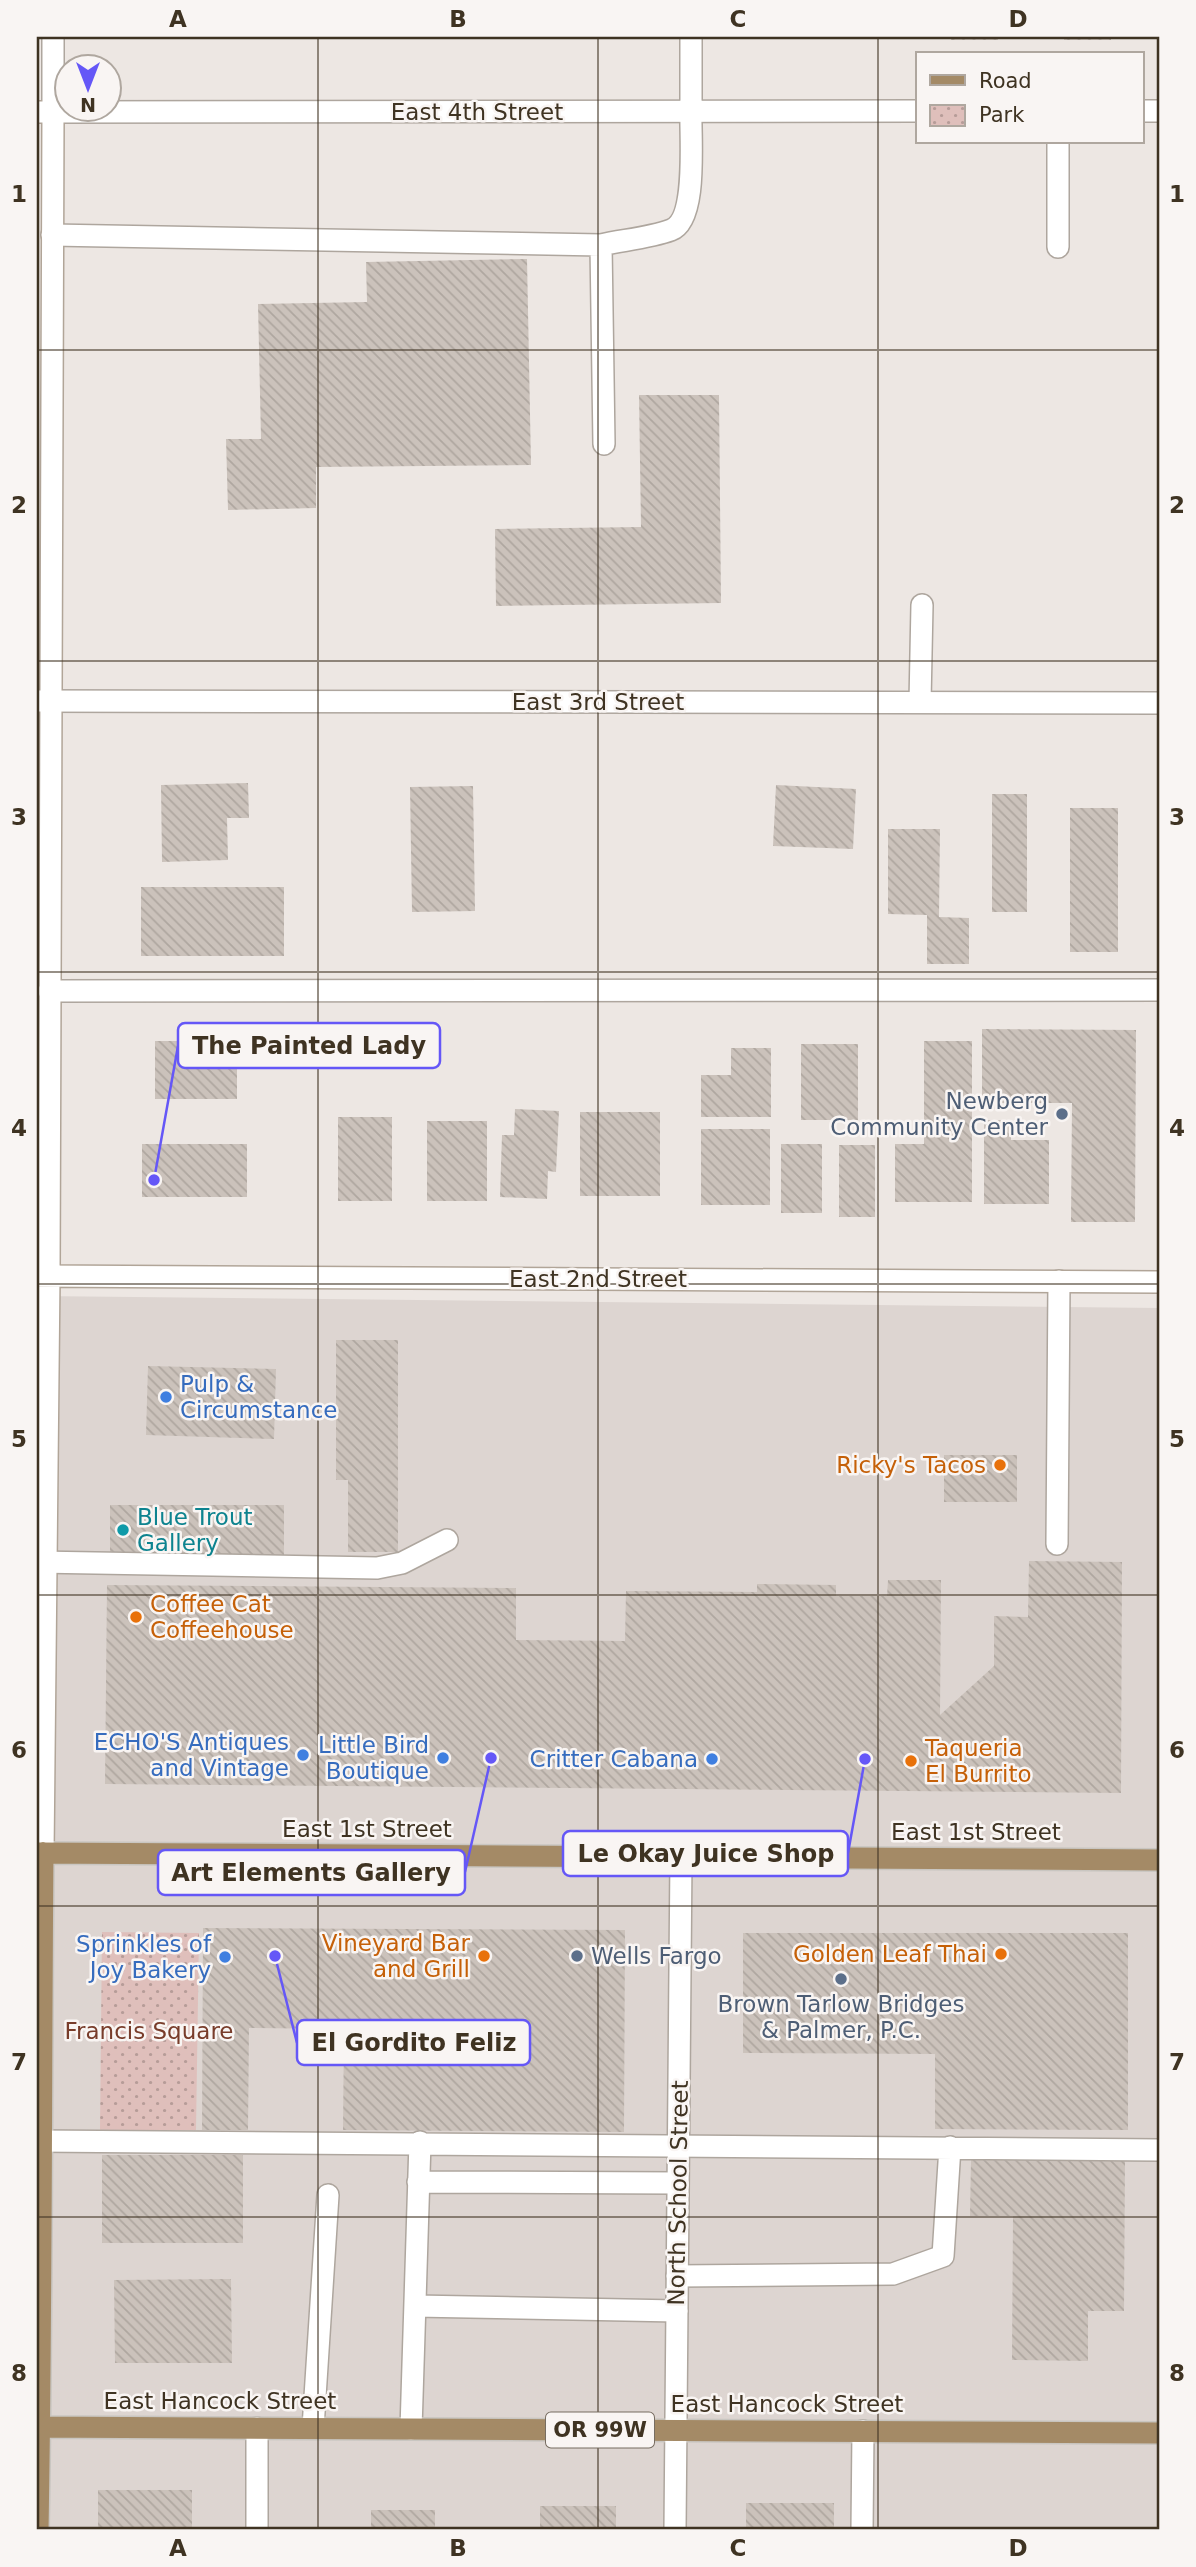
<svg xmlns="http://www.w3.org/2000/svg" width="1196" height="2567" font-family="'DejaVu Sans',sans-serif">
<defs>
<pattern id="park-dots" width="8" height="8" patternUnits="userSpaceOnUse" patternTransform="scale(1.75)"><rect width="8" height="8" fill="#dfbfbb"/><path d="M2 2h.1M6 6h.1" fill="none" stroke="#b69c98" stroke-width="1.8" stroke-linecap="round"/></pattern>
<pattern id="building-back-hatch" width="6" height="6" patternUnits="userSpaceOnUse" patternTransform="scale(1.75)"><rect width="6" height="6" fill="#cbc2bb"/><path d="M-1 5l2 2M0 0l6 6M5-1l2 2" fill="none" stroke="#afa7a0"/></pattern>
</defs>
<rect width="100%" height="100%" fill="#ede7e3"/>
<!-- built -->
<path fill="#ddd5d1" d="M37,1296L1159,1308V2530H37Z"/>
<!-- park -->
<path fill="url(#park-dots)" d="M102,1932L199,1933L196,2130H100Z"/>
<!-- building -->
<path fill="url(#building-back-hatch)" d="M951,37H998V40H951Z
M1064,37H1111V40H1064Z
M527,259L531,465L316,467V508L228,510L226,439H261L258,304L367,302L366,262Z
M639,395H719L721,603L496,606L495,529L641,527Z
M248,783L249,818H227L228,860L162,862L161,785Z
M776,785L856,789L853,849L773,846Z
M473,786L475,911L412,912L410,787Z
M992,794H1027V912H992Z
M1070,808H1118V952H1070Z
M888,829H940L939,917L969,918V964H927V915L888,914Z
M141,887H284V956H141Z
M982,1029L1136,1030L1135,1222H1071L1072,1103H982Z
M155,1041H237V1099H155Z
M924,1041H972V1202H895V1144H924Z
M801,1044H858V1120H801Z
M731,1048H771V1117H701V1075H731Z
M515,1109L559,1111L556,1172L548,1171L547,1199L500,1197L502,1135H514Z
M580,1112H660V1196H580Z
M338,1117H392V1201H338Z
M984,1120H1011V1140H1049V1204H984Z
M427,1121H487V1201H427Z
M701,1129H770V1205H701Z
M142,1144H247V1197H142Z
M781,1144H822V1213H781Z
M839,1145H875V1217H839Z
M336,1340H398V1552H348V1480H336Z
M148,1366L276,1369L274,1439L146,1435Z
M944,1455H1017V1502H944Z
M110,1505H284V1556H110Z
M1029,1561L1122,1562L1121,1793L105,1784L107,1585L516,1588V1640L625,1641L626,1591L757,1592V1584L836,1585V1596H887L888,1580H941L940,1715L994,1666V1616L1028,1617Z
M203,1928L625,1930L624,2132L343,2130L344,2029L249,2028L248,2130H202Z
M743,1933H1128V2130L935,2129V2054L743,2053Z
M102,2155H243V2243H102Z
M971,2160L1125,2161L1124,2311H1088V2361L1012,2360L1013,2216H970Z
M231,2279L232,2363H115L114,2280Z
M98,2490H192V2530H98Z
M746,2503H834V2530H746Z
M540,2506H616V2530H540Z
M371,2510H435V2530H371Z"/>
<g fill="none" stroke-linecap="round" stroke-linejoin="round">
<defs>
<path id="lane" d="M52,235L601,245L604,444
M601,245C623,240 649,238 671,230C698,220 690,138 691,112
M1058,247V142
M920,702L922,605
M49,991L1159,990
M1057,1544L1059,1281
M37,1562L377,1568L402,1563L447,1540
M37,2141L1159,2150
M418,2182L678,2183
M677,2276L893,2274L943,2256L950,2147
M415,2306L677,2311
M313,2428L328,2195
M411,2429L420,2142
M257,2530V2428
M862,2530L863,2431"/>
<path id="street" d="M53,37V112L918,111
M1142,111H1159
M691,112V37
M37,701L1159,703
M675,2530L681,1857"/>
<path id="secondary" d="M37,112H53L49,1276L43,1853
M38,1276L1159,1282"/>
<path id="primary" d="M37,1853L1159,1860
M37,2427L1159,2433
M38,2530C42,2304 41,2079 43,1853"/>
</defs>
<!-- lane casing -->
<use href="#lane" stroke="#aea69e" stroke-width="24"/>
<!-- street casing -->
<use href="#street" stroke="#aea69e" stroke-width="24"/>
<!-- secondary casing -->
<use href="#secondary" stroke="#b1a598" stroke-width="24"/>
<!-- primary casing -->
<use href="#primary" stroke="#c9c6c1" stroke-width="24"/>
<!-- lane -->
<use href="#lane" stroke="#fff" stroke-width="21"/>
<!-- street -->
<use href="#street" stroke="#fff" stroke-width="21"/>
<!-- secondary -->
<use href="#secondary" stroke="#fff" stroke-width="21"/>
<!-- primary -->
<use href="#primary" stroke="#a48a66" stroke-width="21"/>
</g>
<!-- grid -->
<path fill="none" stroke="#3f3322" stroke-width="2" stroke-opacity="0.55" d="M318,37V2530M598,37V2530M878,37V2530M37,350H1159M37,661H1159M37,972H1159M37,1284H1159M37,1595H1159M37,1906H1159M37,2217H1159"/>
<!-- markers -->
<g fill="#5c6f8a" stroke="#f9f5f3" stroke-width="2.5">
<circle cx="1062" cy="1114" r="7"/>
<circle cx="577" cy="1956" r="7"/>
<circle cx="841" cy="1979" r="7"/>
</g>
<g fill="#3f7fe0" stroke="#f9f5f3" stroke-width="2.5">
<circle cx="166" cy="1397" r="7"/>
<circle cx="303" cy="1755" r="7"/>
<circle cx="443" cy="1758" r="7"/>
<circle cx="712" cy="1759" r="7"/>
<circle cx="225" cy="1957" r="7"/>
</g>
<g fill="#e8710a" stroke="#f9f5f3" stroke-width="2.5">
<circle cx="1000" cy="1465" r="7"/>
<circle cx="136" cy="1617" r="7"/>
<circle cx="911" cy="1761" r="7"/>
<circle cx="1001" cy="1954" r="7"/>
<circle cx="484" cy="1956" r="7"/>
</g>
<circle fill="#0f9aa8" stroke="#f9f5f3" stroke-width="2.5" cx="123" cy="1530" r="7"/>
<g text-anchor="middle" stroke-width="5" stroke-linejoin="round" paint-order="stroke">
<!-- shield labels -->
<rect fill="#f9f5f3" stroke="#776d61" stroke-width="2" x="546" y="2412.5" width="108" height="35" rx="5"/>
<g font-size="21" font-weight="bold" fill="#3f3322">
<text x="600" y="2437">OR 99W</text>
</g>
<!-- street labels -->
<g font-size="23" fill="#3f3322" stroke="#f9f5f3">
<text x="477" y="120">East 4th Street</text>
<text x="598" y="710">East 3rd Street</text>
<text x="598" y="1287">East 2nd Street</text>
<text x="367" y="1837">East 1st Street</text>
<text x="976" y="1840">East 1st Street</text>
<text transform="translate(678 2193) rotate(-89)" y="8">North School Street</text>
<text x="220" y="2409">East Hancock Street</text>
<text x="787" y="2412">East Hancock Street</text>
</g>
<!-- service labels -->
<g font-size="23" fill="#4e5e75" stroke="#f9f5f3" text-anchor="end">
<text x="1048" y="1109">Newberg<tspan x="1048" dy="26">Community Center</tspan></text>
<text x="591" y="1964" text-anchor="start">Wells Fargo</text>
<text x="841" y="2012" text-anchor="middle">Brown Tarlow Bridges<tspan x="841" dy="26">&amp; Palmer, P.C.</tspan></text>
</g>
<!-- shop labels -->
<g font-size="23" fill="#366cbe" stroke="#f9f5f3" text-anchor="end">
<text x="180" y="1392" text-anchor="start">Pulp &amp;<tspan x="180" dy="26">Circumstance</tspan></text>
<text x="289" y="1750">ECHO'S Antiques<tspan x="289" dy="26">and Vintage</tspan></text>
<text x="429" y="1753">Little Bird<tspan x="429" dy="26">Boutique</tspan></text>
<text x="698" y="1767">Critter Cabana</text>
<text x="211" y="1952">Sprinkles of<tspan x="211" dy="26">Joy Bakery</tspan></text>
</g>
<!-- food labels -->
<g font-size="23" fill="#c56008" stroke="#f9f5f3" text-anchor="end">
<text x="986" y="1473">Ricky's Tacos</text>
<text x="150" y="1612" text-anchor="start">Coffee Cat<tspan x="150" dy="26">Coffeehouse</tspan></text>
<text x="925" y="1756" text-anchor="start">Taqueria<tspan x="925" dy="26">El Burrito</tspan></text>
<text x="470" y="1951">Vineyard Bar<tspan x="470" dy="26">and Grill</tspan></text>
<text x="987" y="1962">Golden Leaf Thai</text>
</g>
<!-- culture labels -->
<g font-size="23" fill="#0d838f" stroke="#f9f5f3" text-anchor="start">
<text x="137" y="1525">Blue Trout<tspan x="137" dy="26">Gallery</tspan></text>
</g>
<!-- park labels -->
<g font-size="23" fill="#783c2a" stroke="#f9f5f3">
<text x="149" y="2039">Francis Square</text>
</g>
</g>
<!-- callouts -->
<path fill="none" stroke="#6557f7" stroke-width="2.5" d="M154 1180L178 1046M865 1759L848 1853M491 1758L465 1872M275 1956L297 2043"/>
<g fill="#6557f7" stroke="#f9f5f3" stroke-width="2.5">
<circle cx="154" cy="1180" r="7"/>
<circle cx="865" cy="1759" r="7"/>
<circle cx="491" cy="1758" r="7"/>
<circle cx="275" cy="1956" r="7"/>
</g>
<g fill="#f9f5f3" stroke="#6557f7" stroke-width="2.5">
<rect x="178" y="1023" width="262" height="45" rx="7"/>
<rect x="563" y="1831" width="285" height="45" rx="7"/>
<rect x="158" y="1850" width="307" height="45" rx="7"/>
<rect x="297" y="2020" width="233" height="45" rx="7"/>
</g>
<g font-size="24" text-anchor="middle" font-weight="bold" fill="#3f3322">
<text x="309" y="1054">The Painted Lady</text>
<text x="706" y="1862">Le Okay Juice Shop</text>
<text x="311" y="1881">Art Elements Gallery</text>
<text x="414" y="2051">El Gordito Feliz</text>
</g>
<!-- border -->
<rect width="1196" height="2567" fill="none" stroke="#f9f5f3" stroke-width="77"/>
<!-- legend -->
<rect x="916" y="52" width="228" height="91" fill="#f9f5f3" stroke="#afa79f" stroke-width="2"/>
<rect x="930" y="75" width="35" height="10" fill="#a48a66" stroke="#afa79f" stroke-width="2"/>
<text x="979" y="88" font-size="21" fill="#3f3322">Road</text>
<rect x="930" y="105" width="35" height="21" fill="url(#park-dots)" stroke="#afa79f" stroke-width="2"/>
<text x="979" y="122" font-size="21" fill="#3f3322">Park</text>
<!-- north arrow -->
<g transform="translate(88 88) rotate(180)"><circle r="33" fill="#f9f5f3" stroke="#afa79f" stroke-width="2"/>
<path d="M0-5L12 26L0 18L-12 26Z" fill="#6557f7"/>
<text y="-10" font-size="19" font-weight="bold" text-anchor="middle" fill="#3f3322">N</text>
</g>
<rect x="38" y="38" width="1120" height="2490" fill="none" stroke="#3f3322" stroke-width="2.5"/>
<g font-size="23" text-anchor="middle" font-weight="bold" fill="#3f3322">
<text x="178" y="27">A</text>
<text x="458" y="27">B</text>
<text x="738" y="27">C</text>
<text x="1018" y="27">D</text>
<text x="19" y="202">1</text>
<text x="1177" y="202">1</text>
<text x="19" y="513">2</text>
<text x="1177" y="513">2</text>
<text x="19" y="825">3</text>
<text x="1177" y="825">3</text>
<text x="19" y="1136">4</text>
<text x="1177" y="1136">4</text>
<text x="19" y="1447">5</text>
<text x="1177" y="1447">5</text>
<text x="19" y="1758">6</text>
<text x="1177" y="1758">6</text>
<text x="19" y="2070">7</text>
<text x="1177" y="2070">7</text>
<text x="19" y="2381">8</text>
<text x="1177" y="2381">8</text>
<text x="178" y="2556">A</text>
<text x="458" y="2556">B</text>
<text x="738" y="2556">C</text>
<text x="1018" y="2556">D</text>
</g>
</svg>
